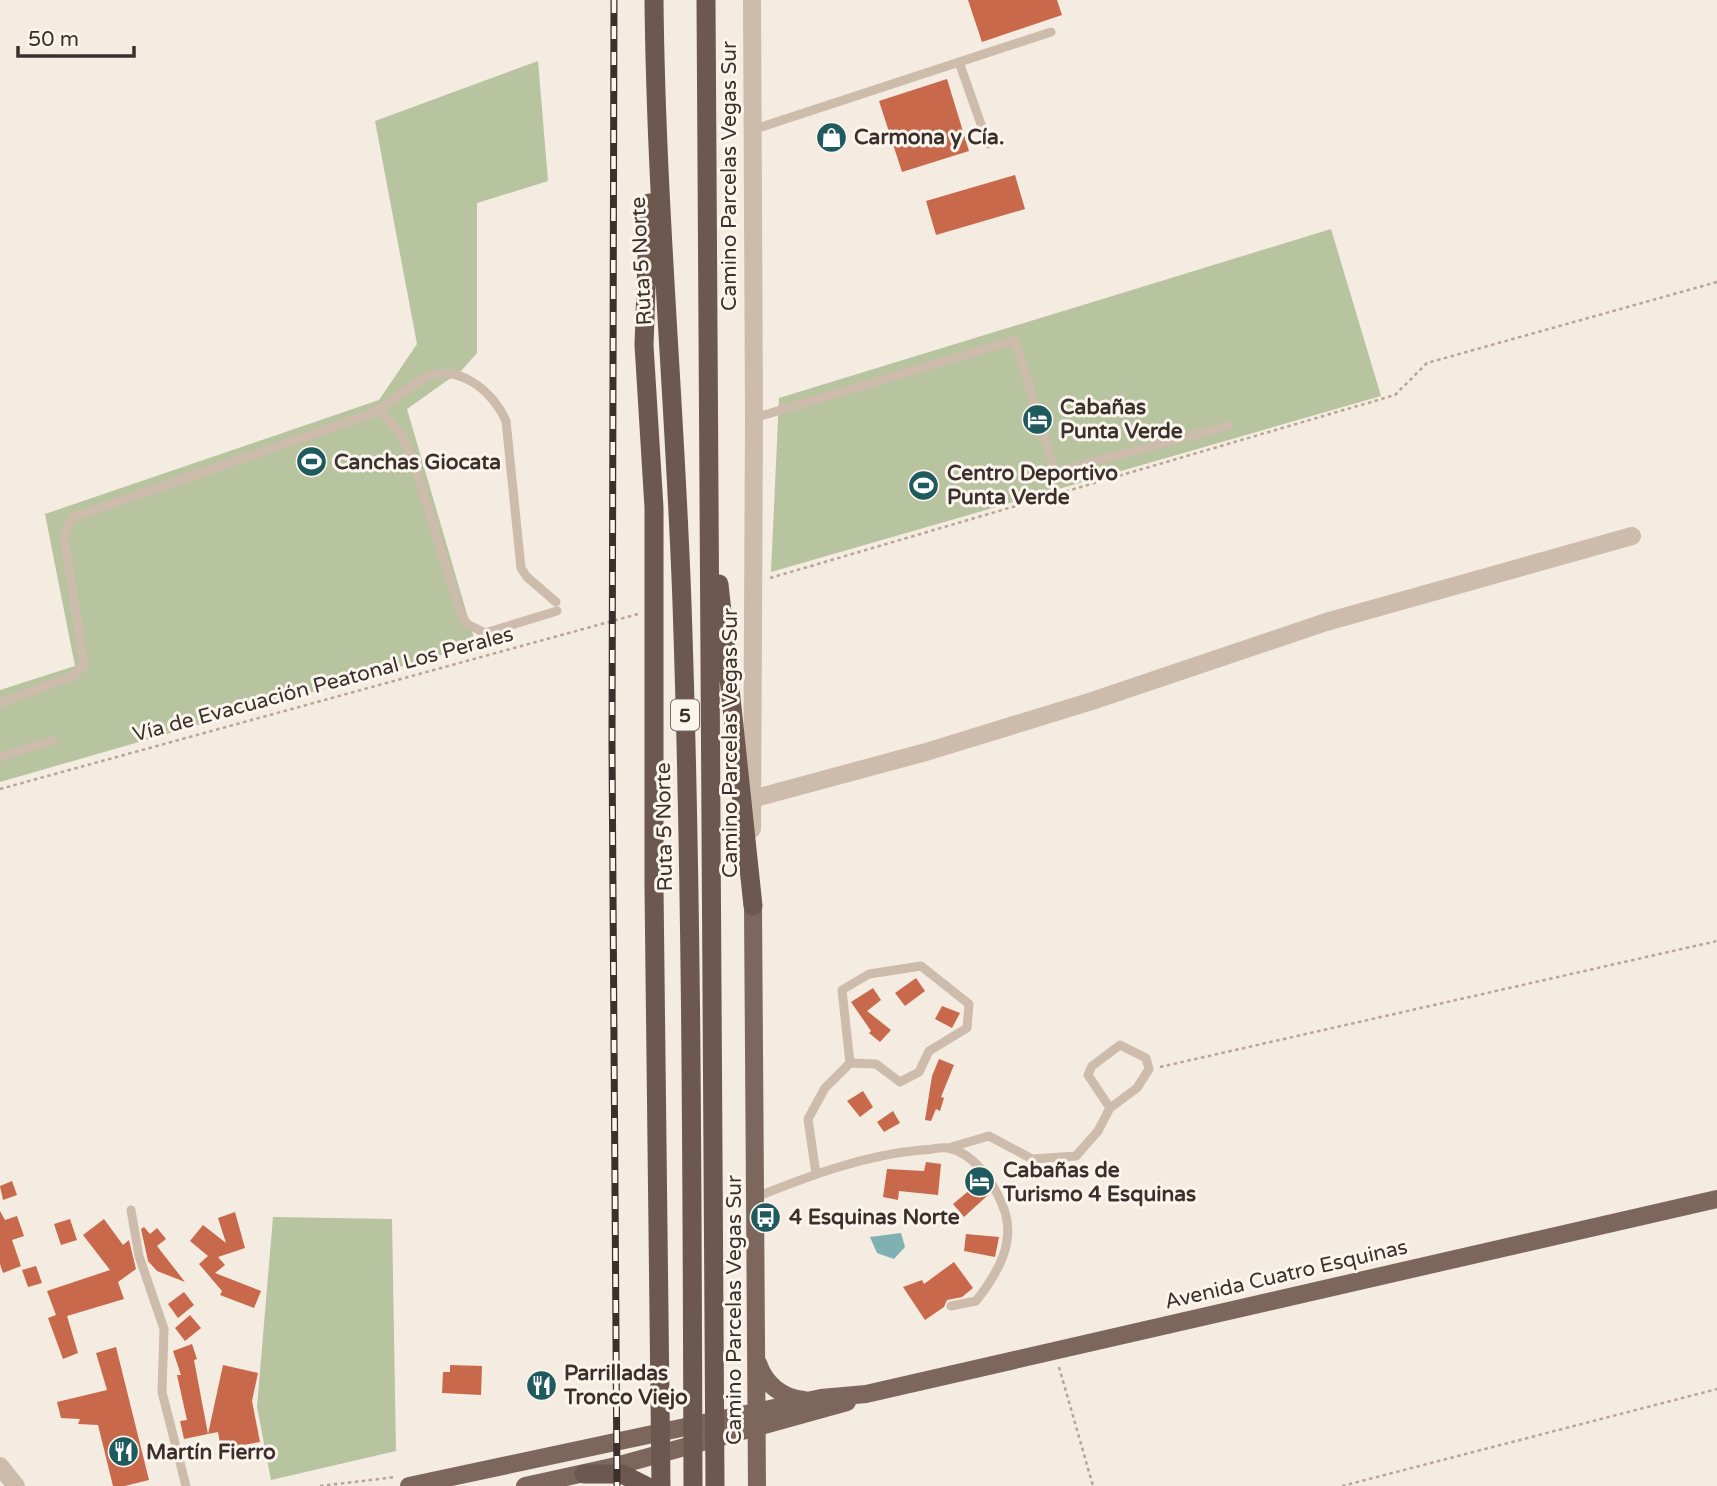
<svg xmlns="http://www.w3.org/2000/svg" width="1717" height="1486" font-family="'Varela Round',sans-serif">
<rect width="100%" height="100%" fill="#f4ebe1"/>
<!-- green -->
<path fill="#b8c4a0" d="M538,61L548,181L477,203V353L462,370L407,409L476,645L0,782V690L75,666L45,514L379,400L417,344L375,121Z
M1331,229L1381,396L771,572L779,398Z
M273,1217L392,1219L396,1451L271,1480L257,1407Z"/>
<!-- water -->
<path fill="#7fb0b2" d="M901,1233L905,1247L894,1259L877,1253L870,1237Z"/>
<!-- building -->
<path fill="#c8694b" d="M968,0H1057L1062,15L982,42Z
M947,79L969,151L902,172L879,101Z
M1015,175L1025,209L936,235L926,201Z
M916,978L925,991L905,1006L895,993Z
M873,988L881,1000L867,1011L891,1030L880,1042L869,1033L871,1031L851,1002Z
M942,1006L960,1013L952,1028L935,1019Z
M939,1059L954,1065L941,1097L944,1098L940,1111L936,1109L931,1121L925,1120L932,1076Z
M863,1091L873,1107L860,1117L847,1101Z
M893,1111L900,1123L884,1132L877,1122Z
M926,1162L941,1164L938,1195L899,1191L898,1200L883,1197L887,1169L924,1171Z
M12,1181L17,1195L3,1200L0,1186Z
M978,1183L988,1195L964,1217L953,1204Z
M0,1211L5,1220L17,1216L24,1236L12,1240L21,1266L3,1273L0,1264Z
M235,1212L245,1248L218,1257L225,1265L215,1273L261,1291L254,1308L220,1295L222,1291L199,1264L208,1256L190,1241L203,1225L226,1243L218,1218Z
M70,1219L77,1240L61,1245L54,1224Z
M104,1219L123,1245L129,1240L136,1269L118,1282L124,1299L67,1316L78,1353L63,1359L48,1318L56,1315L47,1291L110,1270L83,1235Z
M144,1227L150,1234L157,1228L166,1239L157,1246L185,1282L157,1271L148,1261L141,1229Z
M966,1234L999,1237L995,1257L964,1251Z
M954,1262L973,1288L962,1297L947,1300L944,1307L925,1320L903,1287L922,1280L924,1284Z
M36,1266L42,1283L28,1287L22,1270Z
M184,1292L194,1305L178,1318L168,1304Z
M190,1315L201,1328L185,1341L175,1328Z
M192,1344L197,1359L194,1360L208,1434L184,1439L180,1421L187,1420L177,1375H181L173,1351Z
M116,1347L149,1480L125,1486H113L98,1425L78,1424L80,1419L61,1418L57,1402L107,1390L96,1353Z
M223,1365L258,1373L252,1401L260,1442L221,1449L218,1432L208,1434Z
M450,1365L482,1366L481,1395L442,1393L443,1372H450Z"/>
<g fill="none" stroke-linecap="round" stroke-linejoin="round">
<!-- path -->
<path stroke="#b9a596" stroke-width="2.5" stroke-dasharray="3.5 3.5" stroke-linecap="butt" d="M770,578L1395,395L1427,363L1717,282
M0,789L638,614
M1160,1067L1717,941
M1059,1367L1093,1486
M320,1486L396,1477
M1342,1486L1717,1389"/>
<!-- service -->
<path stroke="#cdbbac" stroke-width="9" d="M959,62L988,144
M752,130L1051,32
M380,410L401,435L412,456L460,612L467,624L485,633L557,611
M754,418L1015,340L1055,472L1228,426
M0,703L73,676L84,665L64,536L71,518L368,415C389,406 403,390 423,379C457,361 493,391 506,421L521,568L527,577L556,602
M0,757L53,740
M948,1148L989,1136L1032,1159L1076,1156L1098,1131L1110,1108L1088,1075L1092,1066L1120,1045L1146,1058L1149,1069L1137,1088L1110,1108
M816,1174L808,1119L825,1088L850,1063L842,990L869,974L921,966L969,1004L967,1028L929,1051L919,1072L900,1082L876,1064L850,1063
M756,1197C809,1176 864,1155 921,1150C929,1150 940,1147 948,1148C974,1153 993,1182 1002,1204C1018,1240 998,1273 976,1301L951,1306
M131,1210L139,1256L164,1329L162,1392L186,1486"/>
<!-- minor -->
<path stroke="#cdbbac" stroke-width="18" d="M752,799L926,752L1092,701L1326,622L1632,536
M0,1466L16,1486"/>
<!-- tertiary -->
<path stroke="#cdbbac" stroke-width="18" d="M752,0L754,418L752,829"/>
<!-- primary -->
<path stroke="#7d675c" stroke-width="18" d="M753,906L757,1486
M758,1363C765,1384 782,1398 804,1400
M409,1486L821,1398L866,1394L1717,1199
M525,1486L616,1466L847,1402"/>
<!-- trunk -->
<path stroke="#6c584f" stroke-width="19" d="M654,0C656,202 675,403 682,604C692,898 692,1192 693,1486
M706,0L715,1486
M649,203L644,345L654,508V887L661,1486
M719,584L753,906
M584,1474H622L646,1486"/>
<defs>
<path id="rail" d="M614,0L612,745L617,1486"/>
</defs>
<!-- rail casing -->
<use href="#rail" stroke="#3b302b" stroke-width="7"/>
<!-- rail -->
<use href="#rail" stroke="#fbf5ee" stroke-width="4.5" stroke-dasharray="13" stroke-linecap="butt"/>
</g>
<!-- icons -->
<defs>
<symbol id="shop-disc" viewBox="-11 -11 22 22"><circle r="9.5" fill="#1f5a5e" stroke="#fbf5ee"/><path d="M-5-2.5h2.3a2.7 3.5 0 0 1 5.4 0H5L5.5 6h-11ZM-1.5-2.5h3a1.5 2.3 0 0 0-3 0Z" fill="#fff"/></symbol>
<symbol id="hotel-disc" viewBox="-11 -11 22 22"><circle r="9.5" fill="#1f5a5e" stroke="#fbf5ee"/><path d="M-6-4.5h1.5V1H6V5H4.5V3h-9V5H-6ZM-4 0a1.8 1.8 0 1 1 3.6 0ZM.5 0V-2.5h3Q6-2.5 6 0Z" fill="#fff"/></symbol>
<symbol id="stadium-disc" viewBox="-11 -11 22 22"><circle r="9.5" fill="#1f5a5e" stroke="#fbf5ee"/><path d="M0-5a6.5 5 0 1 0 0 10a6.5 5 0 1 0 0-10ZM-3.5-1.8h7v3.6h-7Z" fill="#fff"/></symbol>
<symbol id="bus-disc" viewBox="-11 -11 22 22"><circle r="9.5" fill="#1f5a5e" stroke="#fbf5ee"/><path d="M-5-6H5V4H4V6H2V4H-2V6H-4V4H-5ZM-3.5-4V0h7V-4ZM-3.5 1.2v1.5H-2V1.2ZM2 1.2v1.5H3.5V1.2Z" fill="#fff"/></symbol>
<symbol id="restaurant-disc" viewBox="-11 -11 22 22"><circle r="9.5" fill="#1f5a5e" stroke="#fbf5ee"/><path d="M-5-6h1v4h1v-4h1v4h1v-4h1v5L-1.5 .5V6h-2V.5L-5-1ZM5-6V6H3V1.5H1.5Q1.5-4 5-6Z" fill="#fff"/></symbol>
</defs>
<g fill-rule="evenodd">
<use href="#shop-disc" x="814" y="120" width="35" height="35"/>
<use href="#hotel-disc" x="1020" y="402" width="35" height="35"/>
<use href="#stadium-disc" x="294" y="444" width="35" height="35"/>
<use href="#stadium-disc" x="906" y="468" width="35" height="35"/>
<use href="#hotel-disc" x="962" y="1164" width="35" height="35"/>
<use href="#bus-disc" x="748" y="1200" width="35" height="35"/>
<use href="#restaurant-disc" x="524" y="1368" width="35" height="35"/>
<use href="#restaurant-disc" x="106" y="1434" width="35" height="35"/>
</g>
<g text-anchor="middle" stroke-width="6" stroke-linejoin="round" paint-order="stroke">
<!-- shield labels -->
<rect fill="#fbf5ee" stroke="#756b66" stroke-width="2" x="671" y="699.5" width="28" height="31" rx="5"/>
<g font-size="19" font-weight="bold" fill="#3b302b">
<text x="685" y="722">5</text>
</g>
<!-- poi labels -->
<g font-size="21" font-weight="bold" fill="#3b302b" stroke="#fbf5ee" text-anchor="start">
<text x="854" y="144">Carmona y Cía.</text>
<text x="1060" y="414">Cabañas<tspan x="1060" dy="24">Punta Verde</tspan></text>
<text x="334" y="469">Canchas Giocata</text>
<text x="947" y="480">Centro Deportivo<tspan x="947" dy="24">Punta Verde</tspan></text>
<text x="1003" y="1177">Cabañas de<tspan x="1003" dy="24">Turismo 4 Esquinas</tspan></text>
<text x="789" y="1224">4 Esquinas Norte</text>
<text x="564" y="1380">Parrilladas<tspan x="564" dy="24">Tronco Viejo</tspan></text>
<text x="146" y="1459">Martín Fierro</text>
</g>
<!-- street labels -->
<g font-size="21" fill="#3b302b" stroke="#fbf5ee">
<text transform="translate(729 176) rotate(-90)" y="7">Camino Parcelas Vegas Sur</text>
<text transform="translate(641 261) rotate(-93)" y="7">Ruta 5 Norte</text>
<text transform="translate(323 684) rotate(-15)" y="7">Vía de Evacuación Peatonal Los Perales</text>
<text transform="translate(730 743) rotate(-90)" y="7">Camino Parcelas Vegas Sur</text>
<text transform="translate(664 827) rotate(-91)" y="7">Ruta 5 Norte</text>
<text transform="translate(1286 1274) rotate(-13)" y="7">Avenida Cuatro Esquinas</text>
<text transform="translate(734 1310) rotate(-90)" y="7">Camino Parcelas Vegas Sur</text>
</g>
</g>
<!-- scale -->
<path d="M18 46v10h116v-10" fill="none" stroke="#3b302b" stroke-width="3.5"/>
<text x="28" y="46" font-size="21" fill="#3b302b" stroke="#fbf5ee" stroke-width="5" paint-order="stroke">50 m</text>
</svg>
